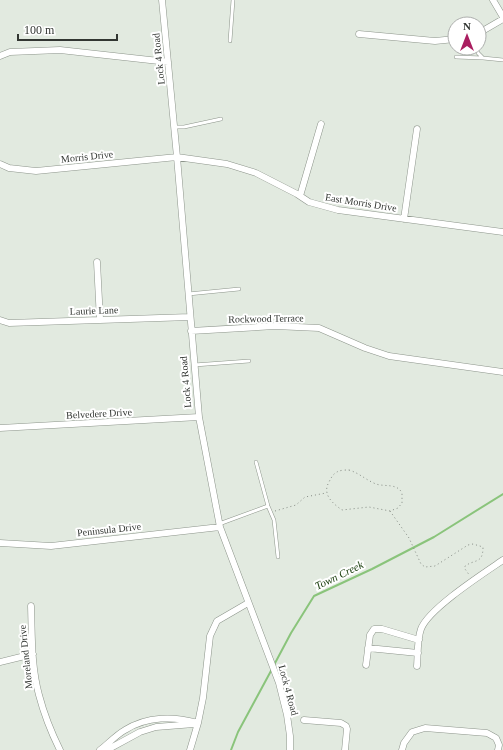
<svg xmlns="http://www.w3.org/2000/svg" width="503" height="750" font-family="'Times New Roman',serif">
<rect width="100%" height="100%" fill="#e2eae0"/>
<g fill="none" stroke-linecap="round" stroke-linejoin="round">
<!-- stream -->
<path stroke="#8ac47b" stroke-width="2" d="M274,665L291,633L314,596L372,569L434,537L503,494
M231,750L238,732L272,669"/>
<defs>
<path id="service" d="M230,41L233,0
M476,48L478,53L483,58L503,60
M456,57L483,58
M175,127H184L221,119
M188,294L239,289
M194,365L249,361
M256,462L268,506L274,520L278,557
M219,524L268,506"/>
<path id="minor" d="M162,0L177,157L199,417L220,527L279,683L287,715L290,736V750
M493,0L503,17
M479,33L503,19
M359,34L435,41L455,39
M0,56L10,52L60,50L168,62
M0,164L9,168L36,171L177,157L227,164L256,173L297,194L309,202L338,210L503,232
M300,196L321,124
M404,219L417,129
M97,262L100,320
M0,320L9,323L190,317
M191,331L275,326L319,328L365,348L389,356L503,372
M0,428L199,417
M0,543L51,546L220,527
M31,606C32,635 31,666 39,695C44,714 51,732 60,750
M368,648L418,653
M0,662L33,654
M366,665L370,635L374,629H382L419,640
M417,666C418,654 417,640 421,629C428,609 484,573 503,560
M304,720L341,723L346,726L347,729L345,750
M100,750C108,744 116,735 125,730C147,716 174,716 198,723
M107,750L140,732L156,727L194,724
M190,750L198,723L203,698L210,636L217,621L248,603
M402,750L404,743L412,732L425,728L487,733L496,738L499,745L498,750"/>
</defs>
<!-- service casing -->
<use href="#service" stroke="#8c948a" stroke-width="4"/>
<!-- minor casing -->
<use href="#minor" stroke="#8c948a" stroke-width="7"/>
<!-- path -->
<path stroke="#858b84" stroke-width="1" stroke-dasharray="1 3" stroke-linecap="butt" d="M349,470C359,473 366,480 376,484C385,487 397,483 402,493V503L398,508L390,511L369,507L342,510C332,503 322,494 329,482C331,478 333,474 337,472C340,470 346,470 349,470Z
M275,511L296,505L305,497L326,493
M390,511L409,538L421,564L425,567L435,566L468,545L473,544L483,547C483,564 475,559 465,566V569L470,576"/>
<!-- service -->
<use href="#service" stroke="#fff" stroke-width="3"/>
<!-- minor -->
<use href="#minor" stroke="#fff" stroke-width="6"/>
</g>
<g text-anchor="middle" stroke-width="4" stroke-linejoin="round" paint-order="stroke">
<!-- street labels -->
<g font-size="10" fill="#323632" stroke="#fff">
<text transform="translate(158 59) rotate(-96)" y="4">Lock 4 Road</text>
<text transform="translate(87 156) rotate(-6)" y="4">Morris Drive</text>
<text transform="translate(361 202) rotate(9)" y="4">East Morris Drive</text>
<text transform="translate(94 310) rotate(-2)" y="4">Laurie Lane</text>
<text transform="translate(266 318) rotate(-1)" y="4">Rockwood Terrace</text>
<text transform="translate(185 382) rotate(-95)" y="4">Lock 4 Road</text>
<text transform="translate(99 413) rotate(-3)" y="4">Belvedere Drive</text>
<text transform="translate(109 529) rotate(-6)" y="4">Peninsula Drive</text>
<text transform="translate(25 657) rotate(-96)" y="4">Moreland Drive</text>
<text transform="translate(289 690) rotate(75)" y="4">Lock 4 Road</text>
</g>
<!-- water labels -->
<g font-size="11" font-style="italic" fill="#163b09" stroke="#fff">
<text transform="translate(339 575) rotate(-26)" y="4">Town Creek</text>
</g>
</g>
<!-- north arrow -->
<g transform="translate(467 36)"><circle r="19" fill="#ffffff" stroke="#adafad"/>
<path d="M0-3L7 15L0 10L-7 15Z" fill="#aa1e60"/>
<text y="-6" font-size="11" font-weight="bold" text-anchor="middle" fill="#323632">N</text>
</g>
<!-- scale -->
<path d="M18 34v6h99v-6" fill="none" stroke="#323632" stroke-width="2"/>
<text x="24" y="34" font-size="12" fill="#323632" stroke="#ffffff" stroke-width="3" paint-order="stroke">100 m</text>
</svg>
